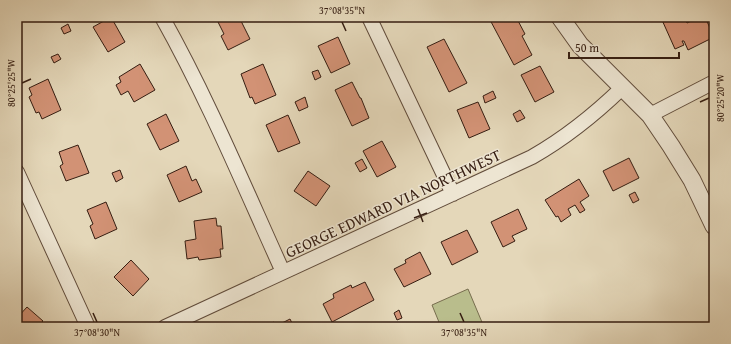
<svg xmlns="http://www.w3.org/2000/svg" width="731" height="344" font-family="'Gentium Book Plus',serif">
<rect width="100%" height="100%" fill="#e4d7b9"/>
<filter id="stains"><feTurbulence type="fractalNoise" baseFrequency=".005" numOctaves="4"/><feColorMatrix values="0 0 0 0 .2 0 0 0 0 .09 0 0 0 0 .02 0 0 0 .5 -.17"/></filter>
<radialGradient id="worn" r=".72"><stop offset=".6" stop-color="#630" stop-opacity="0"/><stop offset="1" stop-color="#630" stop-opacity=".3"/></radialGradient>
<!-- green -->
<path fill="#b9bd8c" stroke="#776d4e" d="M468,289L484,327H441L432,305Z"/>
<!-- building -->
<path fill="#d29275" stroke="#351d11" d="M111,17L125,42L108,52L93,27Z
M228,17H239L250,39L228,50L221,36L224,34L218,22Z
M492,17H516L525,34L522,36L532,55L514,65L489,18Z
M668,17H684L687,23L700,17H705L714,37L688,50L684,41H682L684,45L675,49L662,20Z
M68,24L71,31L64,34L61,28Z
M338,37L350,64L331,73L318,46Z
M444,39L467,83L449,92L427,47Z
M58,54L61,59L54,63L51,57Z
M140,64L155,90L134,102L128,91L121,95L116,85L121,82L119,77Z
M263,64L276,95L255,104L252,97L250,98L241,74Z
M540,66L554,92L535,102L521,75Z
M318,70L321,77L315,80L312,72Z
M48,79L61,110L42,119L39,112L36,113L29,97L32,95L29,88Z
M352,82L360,98H361L369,118L352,126L335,90Z
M493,91L496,98L485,103L483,96Z
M305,97L308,107L299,111L295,102Z
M478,102L490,129L469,138L457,110Z
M520,110L525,118L517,122L513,114Z
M166,114L179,141L160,150L147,124Z
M288,115L300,143L278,152L266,125Z
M382,141L396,167L377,177L363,151Z
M78,145L89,173L66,181L60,166L63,164L59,152Z
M629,158L639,178L613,191L603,171Z
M362,159L367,168L360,172L355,163Z
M186,166L192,181L196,179L202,192L179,202L167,175Z
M120,170L123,178L116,182L112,173Z
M308,171L330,186L316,206L294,191Z
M579,179L589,196L580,202L585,210L580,213L575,205L568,209L571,215L561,222L558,216L556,217L545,200Z
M635,192L639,200L633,203L629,195Z
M106,202L117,229L95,239L90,226L93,224L87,210Z
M518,209L527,229L512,236L515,241L503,247L491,222Z
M216,218L217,226H221L223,249H220L221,257L199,260L198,257L187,259L185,241L196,239L194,221Z
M467,230L478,252L452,265L441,242Z
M420,252L431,274L404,287L394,269L406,263L405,260Z
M131,260L149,279L133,296L114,277Z
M365,282L374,300L332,322L323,304L334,298L333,294L351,285L352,288Z
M27,307L43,321L37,327H17V318Z
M399,310L402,318L397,320L394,313Z
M290,319L294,327H265L274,322L276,326Z"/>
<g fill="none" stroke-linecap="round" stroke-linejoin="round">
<defs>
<path id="minor" d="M162,17C208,99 244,186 283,272
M369,17L453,194
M650,115L714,82
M17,172L88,327
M165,327L532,157C567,137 593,116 622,88"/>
<path id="tertiary" d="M560,17L580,45L650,115L671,146L692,180L714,226"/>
</defs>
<!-- minor casing -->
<use href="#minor" stroke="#614c3b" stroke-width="16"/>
<!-- tertiary casing -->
<use href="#tertiary" stroke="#614c3b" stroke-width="19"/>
<!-- minor -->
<use href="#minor" stroke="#ede5d2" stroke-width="14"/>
<!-- tertiary -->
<use href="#tertiary" stroke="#ede5d2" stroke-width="17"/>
</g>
<!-- ticks -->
<path fill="none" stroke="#351d11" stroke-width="1.5" d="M342,22L346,31M22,83L31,79M700,102L709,98M418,209L423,222M414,218L427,213M93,313L97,322M460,313L464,322"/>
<g text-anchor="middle" stroke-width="3" stroke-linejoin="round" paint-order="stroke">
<!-- street labels -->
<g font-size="16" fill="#351d11" stroke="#ede5d2">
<text transform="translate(393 203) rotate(-25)" y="6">GEORGE EDWARD VIA NORTHWEST</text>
</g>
</g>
<!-- margin -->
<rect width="731" height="344" fill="none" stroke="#e4d7b9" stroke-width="44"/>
<!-- scale -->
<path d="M569 52v6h110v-6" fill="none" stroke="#351d11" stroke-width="2"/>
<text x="575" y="52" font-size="12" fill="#351d11" stroke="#ede5d2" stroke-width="3" paint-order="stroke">50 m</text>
<rect x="22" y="22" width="687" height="300" fill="none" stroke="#351d11" stroke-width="1.5"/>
<g font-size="10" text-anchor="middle" fill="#351d11">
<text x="342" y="14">37°08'35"N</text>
<text transform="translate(11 83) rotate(-90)" y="4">80°25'25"W</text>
<text transform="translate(720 98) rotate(-90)" y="4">80°25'20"W</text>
<text x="97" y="336">37°08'30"N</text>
<text x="464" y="336">37°08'35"N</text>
</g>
<rect width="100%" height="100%" filter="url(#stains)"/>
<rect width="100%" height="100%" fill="url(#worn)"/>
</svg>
